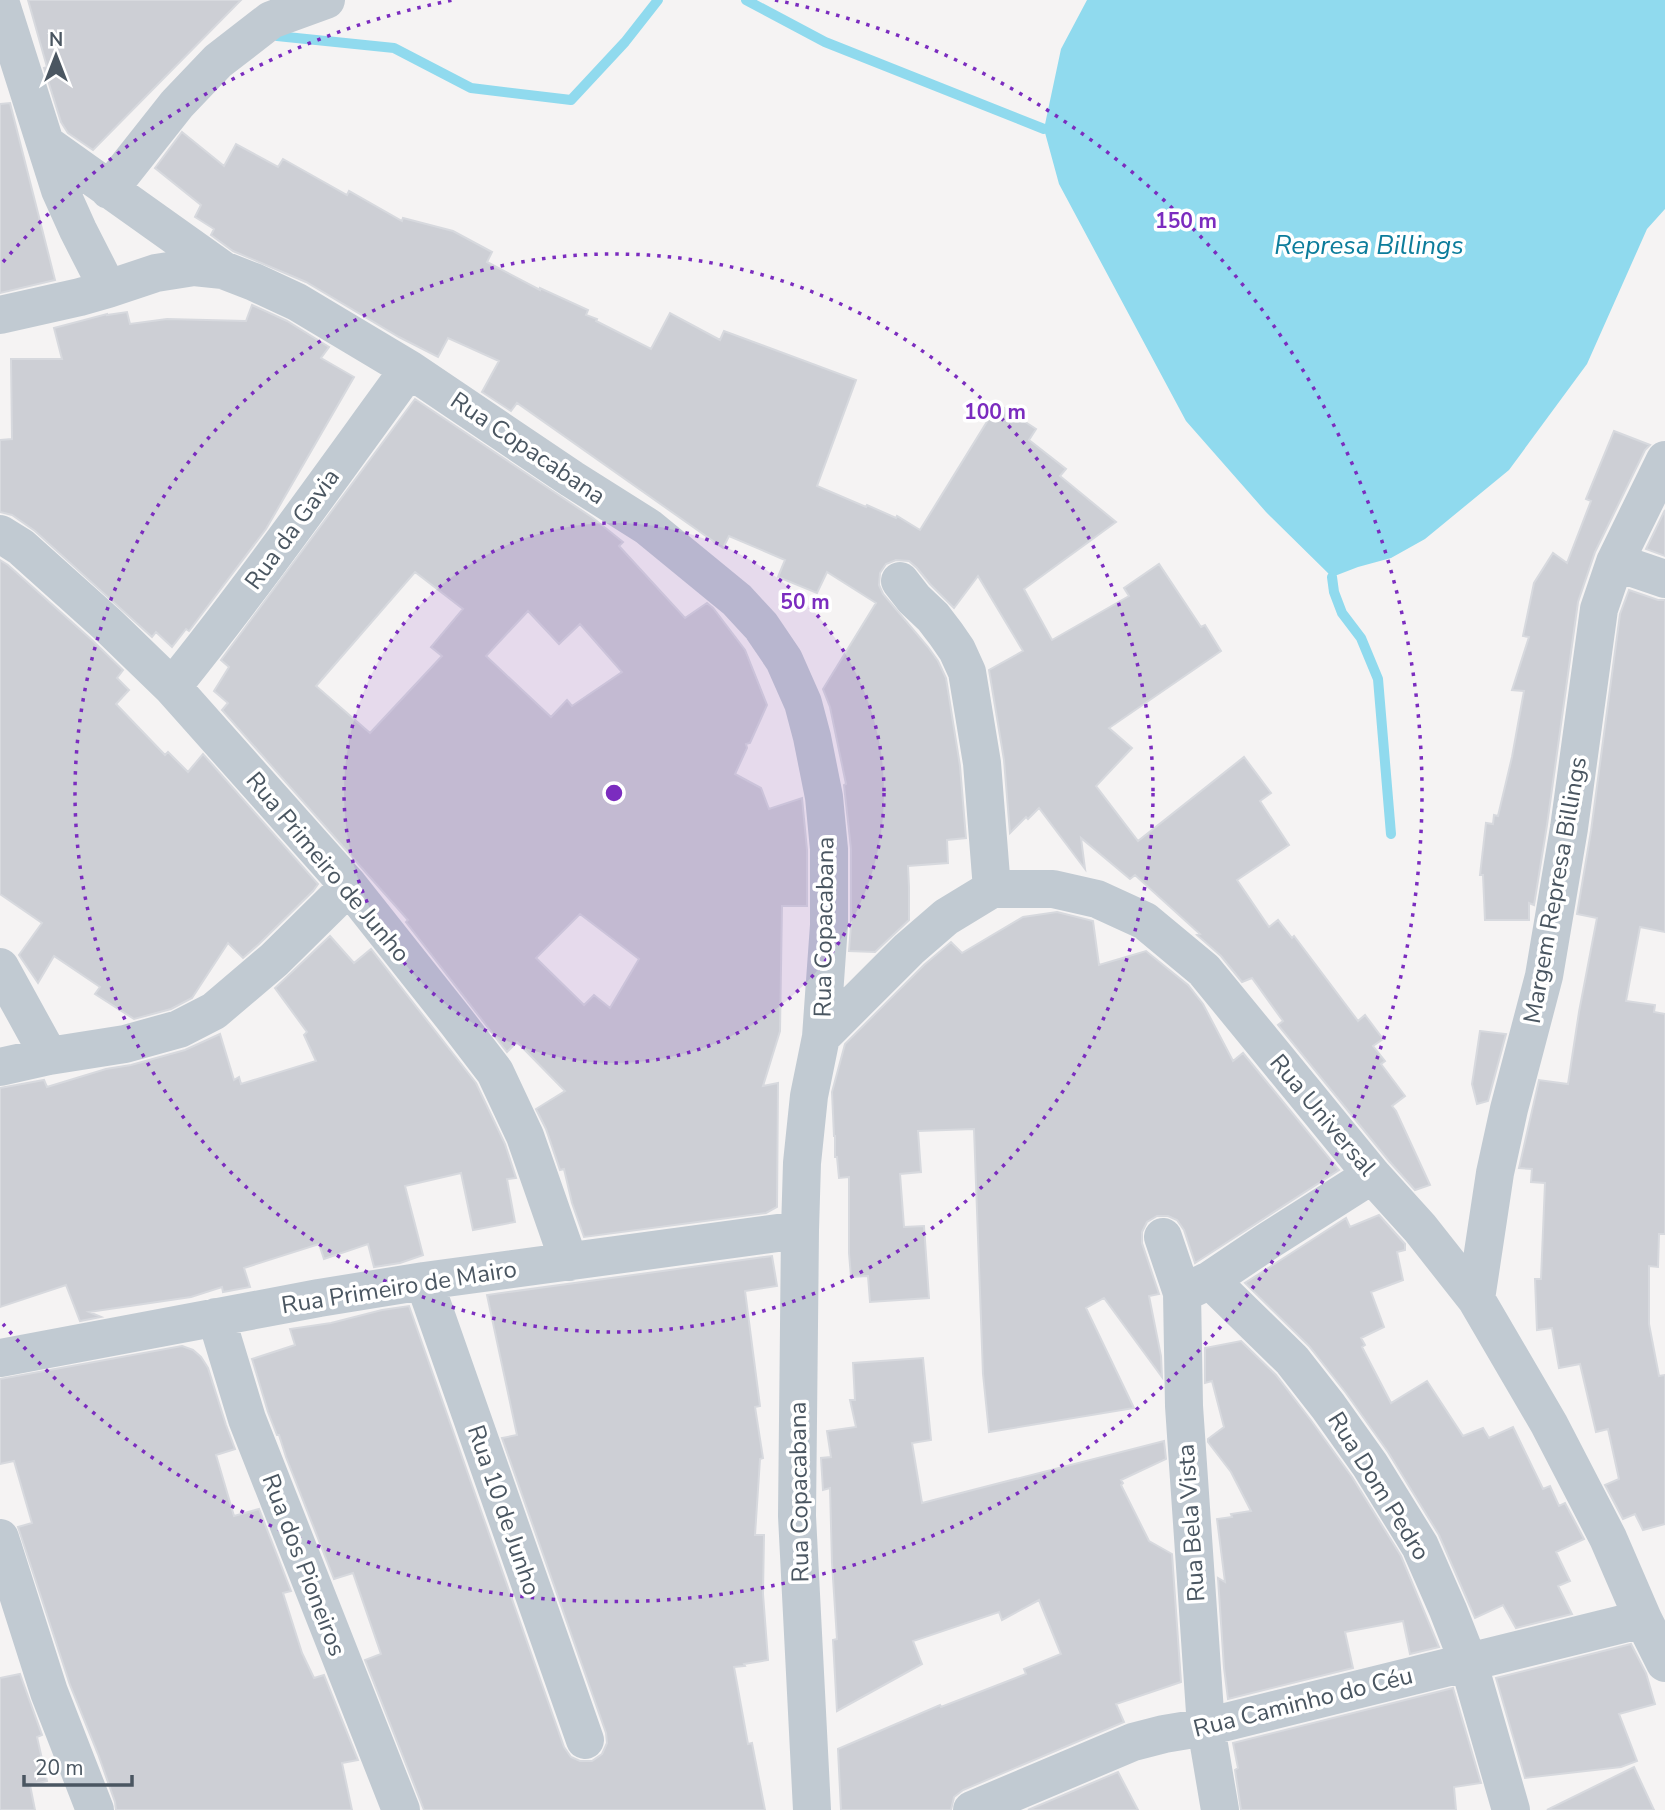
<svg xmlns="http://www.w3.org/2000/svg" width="1665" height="1810" font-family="'Nunito Sans',sans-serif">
<rect width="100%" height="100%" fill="#f5f3f3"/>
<!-- water -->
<path fill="#90daee" d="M1087,0H1665V209L1647,229L1587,364L1509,470L1425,539L1391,558L1358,567L1332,577L1266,512L1186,421L1059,184L1044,129L1061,49Z"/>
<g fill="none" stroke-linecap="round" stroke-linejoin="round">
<!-- stream -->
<path stroke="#90daee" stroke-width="10" d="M746,0L825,42L1044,129
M277,36L394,48L471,88L571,100L625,42L658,0
M1332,577L1334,592L1342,613L1361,638L1378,679L1391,834"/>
</g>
<!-- building -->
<path fill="#cdcfd5" stroke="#d7d9de" stroke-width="2" fill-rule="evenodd" d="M28,0H241L93,150L68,133L61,122L44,68L47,67Z
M10,103L55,280L0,293V104Z
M182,132L224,166L236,144L278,167L283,159L347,195L349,191L402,221L403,218L453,231L492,252L487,262L540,290V288L588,310L586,315L597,319L596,321L651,349L670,313L720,340L724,331L856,380L817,486L866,507L867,505L896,518L897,516L920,530L998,404L1036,429L1029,440L1066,469L1060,476L1116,522L1024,589L1052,640L1129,596L1124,588L1159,564L1201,627L1205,625L1221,651L1109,728L1132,748L1096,786L1138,841L1244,757L1271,793L1260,801L1289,845L1237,880L1269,927L1278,920L1292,938L1294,936L1358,1021L1365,1015L1383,1039L1373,1046L1385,1061L1381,1064L1405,1096L1392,1106L1396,1111L1430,1185L1415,1190L1389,1161L1278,1025L1283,1021L1252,978L1242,982L1221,956L1197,935L1200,934L1135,875L1130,879L1081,838L1085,869L1039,808L1028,819L1026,817L1010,833L1004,760L989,670L1023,651L978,576L954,608L930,584L917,568L909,561L896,560L886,564L880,573L879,585L883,594L928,647L938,661L946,678L960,766L966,838L947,840L948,863L908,866L909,887V920L875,952L849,951L851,925V849L844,785L846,784L830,707L823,689L876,603L827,572L817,593L778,577L785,560L729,536L723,548L517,403L511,411L482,392L499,361L448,338L438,357L399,337L306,282L233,251L211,235L214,229L195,217L201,205L155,168Z
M252,305L287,321L329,347L321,358L354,377L266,529L189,631L186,629L172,647L156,632L152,637L35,531L12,515L0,512V440L12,439L11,359H62L54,328L107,314V315L127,312L130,324L167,319L246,321Z
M415,399L593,518L623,542L619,546L685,618L707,603L713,608L745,650L767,705L750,743L746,744L747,748L735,774L761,788L769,809L802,798L807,850V906H782L780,1031L763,1086L778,1083L777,1207L766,1213L584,1237L572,1203L564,1169L560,1170L546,1129L536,1109L565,1091L517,1042L507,1052L406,922L408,920L222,710L228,703L214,691L229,667L221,660ZM415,572L463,609L431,647L442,656L370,733L316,686ZM528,611L559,644L580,624L622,672L572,706L567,700L551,717L486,656ZM580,914L639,959L610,1008L594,995L584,1005L536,958Z
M1614,431L1650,445L1645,450L1595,552L1578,602L1547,825L1534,905L1529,903V920H1485L1483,875H1480L1486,823L1493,824L1494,815L1498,816L1512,757L1524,691L1512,690L1529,637L1523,636L1534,583L1553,553L1567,563L1591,501L1586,499Z
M1665,510V556L1646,549Z
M0,560L8,565L93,641L123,670L117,678L129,690L116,704L165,755L168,752L188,772L203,754L318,884L313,891L259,944L243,958L228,943L192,998L171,1009L134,1019L95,994L100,987L54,956L38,983L19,955L42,923L0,894Z
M1629,590L1658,600H1665V932L1640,927L1626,1001L1655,1005L1654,1012L1665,1014V1234H1659L1658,1267L1649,1266V1324L1659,1376L1665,1375V1524L1643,1530L1635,1514L1623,1519L1605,1485L1619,1479L1608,1429L1596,1432L1580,1364L1559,1368L1552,1328L1537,1330L1535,1279H1541L1545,1183L1531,1182L1532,1169L1519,1168L1539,1080L1568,1084L1579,1012L1597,918L1577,914L1591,831L1620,614Z
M1057,912L1093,921L1099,965L1146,951L1188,985L1203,1004L1233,1061L1243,1053L1339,1170L1195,1263L1184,1230L1177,1220L1168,1216H1157L1147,1222L1142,1232V1243L1159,1294L1149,1296L1161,1356L1162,1377L1104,1298L1086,1308L1134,1408L989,1432L983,1374L974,1129L918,1131L921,1172L900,1174L904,1227L924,1226L929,1298L870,1302L868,1276L851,1277L849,1253V1177L839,1178L837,1157H835V1136H834L832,1092L845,1044L924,965L951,942L962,953L1023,917Z
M330,936L354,963L371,949L476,1083L505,1144L516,1178L507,1179L515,1222L473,1230L461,1173L405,1186L423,1255L400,1263L374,1267L368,1244L324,1259L319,1244L244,1268L250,1287L223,1292L222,1287L191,1297L89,1312L101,1317L80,1321L66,1285L0,1307V1088L44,1080L47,1087L106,1069L131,1065L185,1050L220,1034L234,1080L239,1077L241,1084L316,1061L304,1035L307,1032L275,988Z
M1480,1031L1506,1034L1488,1101L1477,1104L1472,1084Z
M1379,1215L1405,1244V1250L1397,1252L1403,1280L1371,1292L1384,1327L1361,1338L1365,1345L1362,1347L1391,1403L1427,1381L1463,1436L1483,1428L1489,1438L1513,1427L1543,1489L1550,1486L1559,1506L1565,1503L1584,1539L1556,1552L1570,1581L1558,1586L1572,1614L1516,1628L1503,1605L1475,1618L1439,1535L1388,1452L1346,1393L1309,1346L1245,1283L1346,1218L1350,1227Z
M772,1256L777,1286L745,1291L760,1406L755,1407L763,1458L760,1459L755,1535H764L763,1594L768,1660L744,1664L745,1666L734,1667L748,1744L752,1743L765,1810H424L365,1660L381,1654L353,1573L334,1579L286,1457L279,1435H277L268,1412L252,1359L295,1345L290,1329L331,1323L382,1310L409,1306L564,1747L571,1757L580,1761H592L602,1754L607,1743L606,1733L502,1438L517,1435L487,1295Z
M1241,1341L1276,1375L1310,1419L1352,1477L1401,1556L1439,1647L1410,1654L1403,1621L1345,1632L1353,1668L1228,1699L1224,1668L1218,1578L1225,1582L1217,1519L1232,1517L1231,1514L1251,1511L1231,1472L1208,1442V1439L1224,1427L1212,1381L1205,1383V1348Z
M182,1346L193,1350L201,1357L208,1368L226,1425L235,1449L216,1455L234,1516L259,1509L291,1591L283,1593L302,1653L314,1678L324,1675L358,1760L342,1763L352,1810H116L115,1802L98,1754L70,1685L18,1527L32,1523L14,1461L0,1464V1379Z
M923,1358L931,1440L912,1443L922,1503L1164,1441L1166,1459L1121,1480L1123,1483L1121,1485L1149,1541L1172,1554L1181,1682L1116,1704L1124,1722L963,1790L954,1797L951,1810H841L838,1749L940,1705L941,1707L1026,1674L1024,1669L1061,1654L1039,1600L1002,1620L999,1612L913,1641L922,1664L837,1711L833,1640L837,1639L832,1563L830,1488L823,1490L821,1458L831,1457L827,1431L856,1427L850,1400H855L853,1363Z
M1631,1644L1646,1673L1655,1704L1619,1714L1637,1761L1621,1767L1525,1778L1496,1678Z
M20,1674L42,1735L37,1737L47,1781L30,1785L35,1810H0V1678Z
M1453,1688L1481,1783L1454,1787L1456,1810H1241L1235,1770L1238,1768L1233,1743Z
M1634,1767L1654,1810H1547Z
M1118,1772L1138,1810H1028Z"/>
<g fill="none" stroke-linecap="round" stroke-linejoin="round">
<!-- minor -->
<path stroke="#c1cad2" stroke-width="38" d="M0,1L60,190L78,230L108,289L156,273L194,267L223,270L254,282L297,302L409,369L572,479L648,527L737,600L761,626L784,660L803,703L812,737L824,797L829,849V925L821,1037L809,1096L802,1163L800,1230L797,1516L812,1810
M46,144L223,270
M109,190L177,104L218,61L271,20L326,0
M0,315L80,297L108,289
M0,534L21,547L108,625L172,687L349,886L456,1021L495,1072L525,1136L569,1262
M1615,562L1665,579
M900,581L914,599L933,617L946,634L957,650L967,672L982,763L992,889
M172,687C255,584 331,476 409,369
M0,967L49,1056
M821,1037L909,949L946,917L992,889H1053L1097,899L1145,921L1204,970L1372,1175L1420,1228L1476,1299L1549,1424L1608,1538L1643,1619L1665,1663
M0,1067L49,1056L125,1044L179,1029L214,1011L274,960L349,886
M1163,1237L1182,1293L1184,1406L1206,1727L1220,1810
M1210,1280L1292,1360L1328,1406L1370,1465L1420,1546L1448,1610L1468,1661L1511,1810
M424,1281L585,1740
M1187,1291L1210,1280L1268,1241L1372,1175
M1476,1299L1495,1173L1509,1109L1544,976L1569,828L1599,609L1615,562L1665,460
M216,1317L247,1419L401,1810
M0,1358L319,1298L424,1281L800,1230
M0,1538L49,1692L95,1810
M972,1810L1133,1742L1164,1734L1206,1727L1643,1619"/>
</g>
<!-- distance rings -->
<circle cx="614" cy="793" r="270" fill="#7b2cbf" fill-opacity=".12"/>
<g fill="none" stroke="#7b2cbf" stroke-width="3.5" stroke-dasharray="3.5 7">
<circle cx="614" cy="793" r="270"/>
<circle cx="614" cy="793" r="539"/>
<path d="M3 262A809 809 0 0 1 453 0M775 0A809 809 0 1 1 3 1324"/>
</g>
<g text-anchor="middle" stroke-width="7" stroke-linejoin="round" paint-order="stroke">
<!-- street labels -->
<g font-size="24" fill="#4a5661" stroke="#fff">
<text transform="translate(528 448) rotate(34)" y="8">Rua Copacabana</text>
<text transform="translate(292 529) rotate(-54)" y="8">Rua da Gavia</text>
<text transform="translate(328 867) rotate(50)" y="8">Rua Primeiro de Junho</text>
<text transform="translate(1555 890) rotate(-80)" y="8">Margem Represa Billings</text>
<text transform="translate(824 927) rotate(-89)" y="8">Rua Copacabana</text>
<text transform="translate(1323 1115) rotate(50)" y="8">Rua Universal</text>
<text transform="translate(399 1287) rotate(-9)" y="8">Rua Primeiro de Mairo</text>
<text transform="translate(1379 1486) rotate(58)" y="8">Rua Dom Pedro</text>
<text transform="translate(799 1492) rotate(-91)" y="8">Rua Copacabana</text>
<text transform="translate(504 1510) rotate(71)" y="8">Rua 10 de Junho</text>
<text transform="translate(1191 1523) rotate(-94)" y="8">Rua Bela Vista</text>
<text transform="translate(304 1565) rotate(69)" y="8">Rua dos Pioneiros</text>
<text transform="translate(1303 1702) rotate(-14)" y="8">Rua Caminho do Céu</text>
</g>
<!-- water labels -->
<g font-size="26" font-style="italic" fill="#0c7c9b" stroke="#fff">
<text x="1369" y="254">Represa Billings</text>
</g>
</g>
<circle cx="614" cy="793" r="10" fill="#7b2cbf" stroke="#fff" stroke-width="3.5"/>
<g font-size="21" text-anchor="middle" font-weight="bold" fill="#7b2cbf" stroke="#fff" stroke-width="7" stroke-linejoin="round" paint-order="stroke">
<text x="1186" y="228">150 m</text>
<text x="995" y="419">100 m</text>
<text x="805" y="609">50 m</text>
</g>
<!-- north arrow -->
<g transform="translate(56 56)" stroke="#ffffff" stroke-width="5" paint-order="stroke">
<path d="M0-5L12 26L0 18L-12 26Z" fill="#4a5661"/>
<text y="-10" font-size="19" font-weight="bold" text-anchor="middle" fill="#4a5661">N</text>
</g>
<!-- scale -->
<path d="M24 1775v10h108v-10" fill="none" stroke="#4a5661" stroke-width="3.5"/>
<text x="35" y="1775" font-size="21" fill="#4a5661" stroke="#ffffff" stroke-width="5" paint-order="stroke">20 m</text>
</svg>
